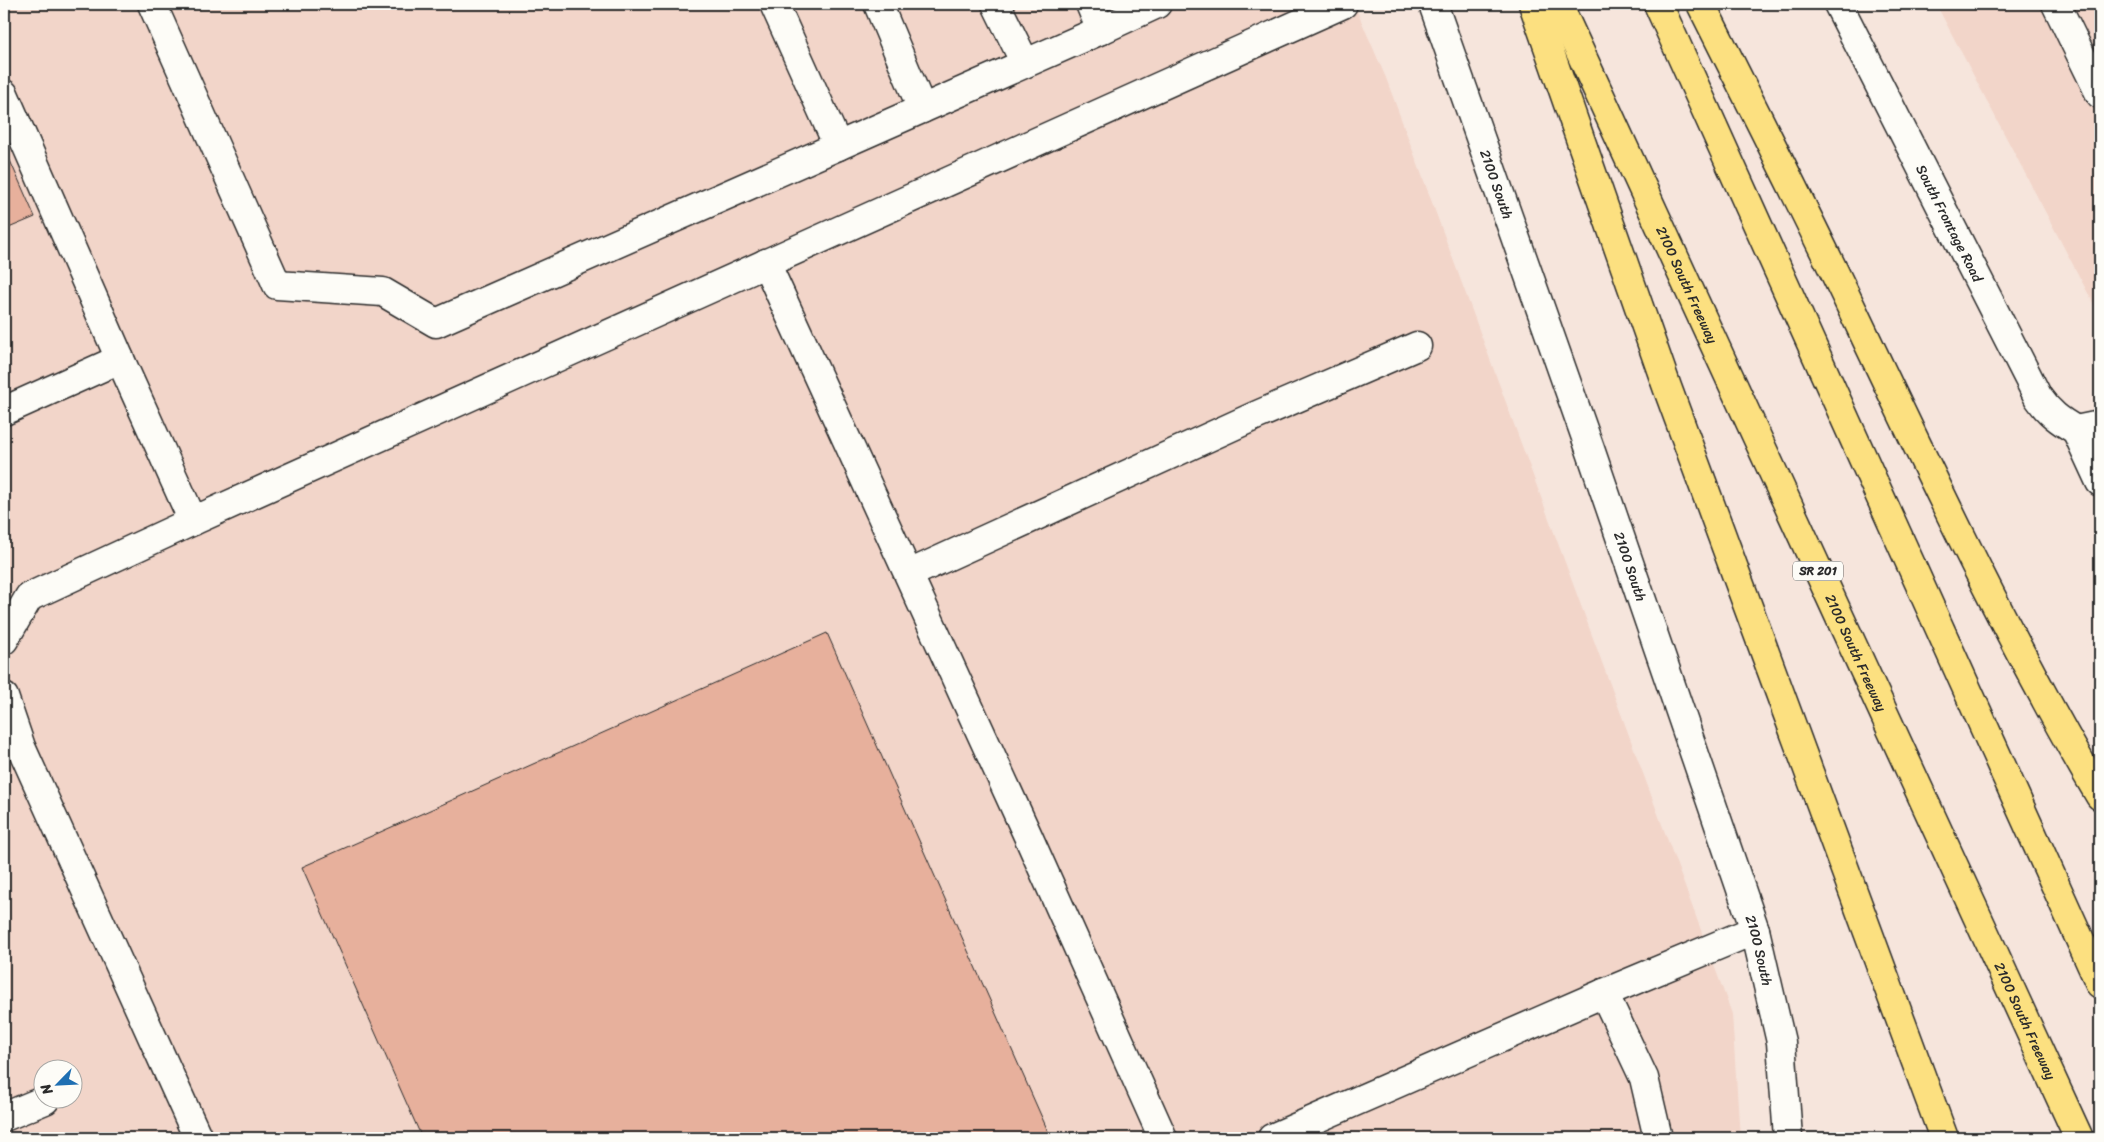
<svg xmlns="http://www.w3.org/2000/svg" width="2104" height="1142" font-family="Sriracha,sans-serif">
<rect width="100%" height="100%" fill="#f6e5dc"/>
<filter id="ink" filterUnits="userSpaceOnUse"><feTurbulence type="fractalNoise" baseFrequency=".02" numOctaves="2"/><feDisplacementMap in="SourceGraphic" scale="10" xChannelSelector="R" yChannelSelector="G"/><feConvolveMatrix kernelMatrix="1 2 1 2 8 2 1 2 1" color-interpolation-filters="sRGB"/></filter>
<g filter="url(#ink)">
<!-- built -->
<path fill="#f2d5c9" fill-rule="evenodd" d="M4,4H1354L1386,78L1732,1014L1740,1138H4ZM42,1070H72V1100H42Z
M1936,4H2100V316Z"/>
<!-- building -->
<path fill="#e7b09c" stroke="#2b2b2b" d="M4,147L35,217L4,230Z
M827,633L1051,1138H422L302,867Z"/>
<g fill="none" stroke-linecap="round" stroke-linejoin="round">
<defs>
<g id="minor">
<path d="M152,4L277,285L383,292L436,323L838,146L774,4"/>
<path d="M878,4L922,109"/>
<path d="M996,4L1025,63"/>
<path id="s1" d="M1433,4L1590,449L1755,930L1781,1042L1788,1138"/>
<path id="s2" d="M1838,4L2038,397C2049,413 2060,421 2076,430"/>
<path d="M2056,4L2100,94"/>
<path d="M1101,30L1157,4"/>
<path d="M4,94L120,359L193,521"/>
<path d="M838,146L1101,30L1090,4"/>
<path d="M766,263L1028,836L1163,1138"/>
<path d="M4,411L120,359"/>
<path d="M2076,430L2100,482"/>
<path d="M2076,430L2100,425"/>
<path d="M909,574L1255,416L1417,346"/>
<path d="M4,640L29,597L193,521L1343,4"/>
<path d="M4,697L21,747L198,1138"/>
<path d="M1604,993L1644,1078L1658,1138"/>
<path d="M4,1117L45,1100"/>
<path d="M1272,1138L1604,993L1755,930"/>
</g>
<g id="highway">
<path d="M1533,4L1667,387L1944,1138"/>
<path id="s3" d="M1558,4L2079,1138"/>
<path d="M1658,4L2100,984"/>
<path d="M1701,4C1752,106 1804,208 1853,311C1931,475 2008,640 2100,796"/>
</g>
</defs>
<!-- minor casing -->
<use href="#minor" stroke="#2b2b2b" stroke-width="31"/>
<!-- highway casing -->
<use href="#highway" stroke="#2b2b2b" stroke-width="31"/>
<!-- minor -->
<use href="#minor" stroke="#fdfcf7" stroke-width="28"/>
<!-- highway -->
<use href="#highway" stroke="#fce080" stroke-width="28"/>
</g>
</g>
<g text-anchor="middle" stroke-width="4.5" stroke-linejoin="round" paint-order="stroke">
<!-- shield labels -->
<rect fill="#fdfcf7" stroke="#6a6a68" stroke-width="1" x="1793" y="561.5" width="50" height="19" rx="4"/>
<g font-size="12" font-weight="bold" fill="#2b2b2b">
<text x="1818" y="575">SR 201</text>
</g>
<!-- street labels -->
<g font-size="14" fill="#2b2b2b" stroke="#fdfcf7">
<text dy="5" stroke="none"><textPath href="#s1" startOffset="191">2100 South</textPath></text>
<text dy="5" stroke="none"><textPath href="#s2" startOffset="246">South Frontage Road</textPath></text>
<text dy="5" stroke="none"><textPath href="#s3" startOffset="309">2100 South Freeway</textPath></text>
<text dy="5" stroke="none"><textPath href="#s1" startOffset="596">2100 South</textPath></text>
<text dy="5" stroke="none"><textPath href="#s3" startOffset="714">2100 South Freeway</textPath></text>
<text dy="5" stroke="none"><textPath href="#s1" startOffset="1001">2100 South</textPath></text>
<text dy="5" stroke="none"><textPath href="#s3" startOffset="1119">2100 South Freeway</textPath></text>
</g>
</g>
<!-- margin -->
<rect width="2104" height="1142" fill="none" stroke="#fdfcf7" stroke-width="20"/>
<rect x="10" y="10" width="2084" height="1122" fill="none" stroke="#2b2b2b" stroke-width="2" filter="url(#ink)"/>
<!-- north arrow -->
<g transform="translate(58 1084) rotate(246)"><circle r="24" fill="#fdfcf7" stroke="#a9a8a5"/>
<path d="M0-4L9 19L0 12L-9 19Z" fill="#1f6fb2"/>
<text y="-8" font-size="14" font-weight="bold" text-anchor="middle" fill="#2b2b2b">N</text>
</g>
</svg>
